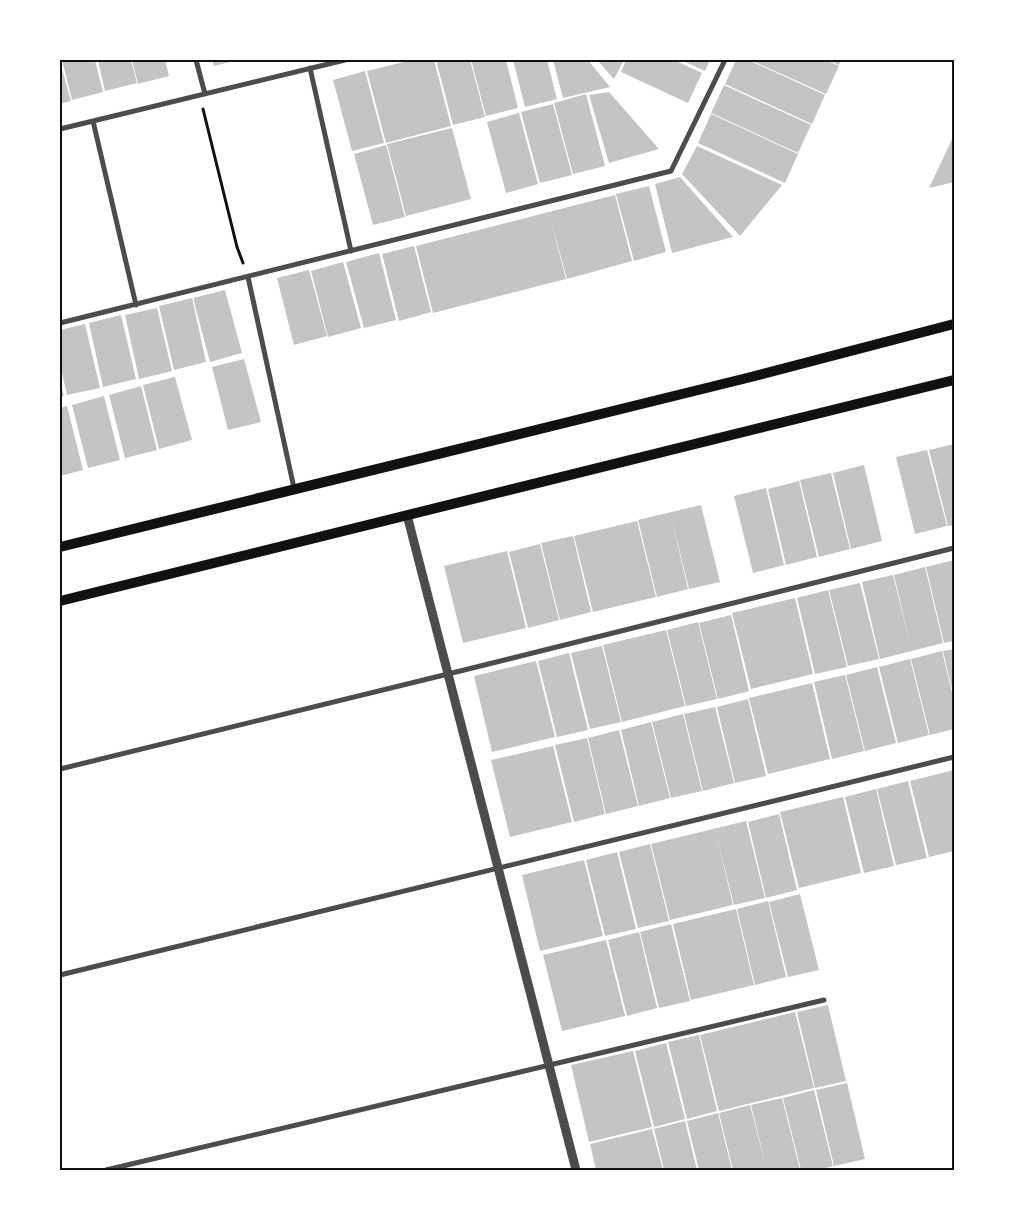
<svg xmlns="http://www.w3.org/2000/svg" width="1014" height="1230" font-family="Rubik,sans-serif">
<rect width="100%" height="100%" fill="#fff"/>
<!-- building -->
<path fill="#c4c4c4" d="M62,60H95L103,92L72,100Z
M98,60H131L137,83L105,91Z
M132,60H165L169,76L138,84Z
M212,60H234V61L214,66Z
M412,60H434L451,126L386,143L367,71Z
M436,60H470L485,117L453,125Z
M471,60H506L518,108L486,116Z
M513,60H547L557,99L525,107Z
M553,60H588L610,87L563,98Z
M597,60H624L614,79Z
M626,60H674L702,73L688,103L621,72Z
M681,60H710L705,71Z
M736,60H748L825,95L812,124L725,84Z
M750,60H826L839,66L826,94Z
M828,60H841L839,65Z
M60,62L71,101L60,104Z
M365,71L384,143L352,151L333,80Z
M724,85L811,125L798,153L711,113Z
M609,92L659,149L609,163L589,95Z
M586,94L605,166L573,174L554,103Z
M553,104L572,175L540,183L521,112Z
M519,113L538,184L506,193L487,122Z
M711,114L798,154L785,183L698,143Z
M452,128L471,199L406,216L387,144Z
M954,135V182L929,188Z
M386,145L405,217L373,225L354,154Z
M697,146L782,185L740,236L682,174Z
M680,177L733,237L672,253L655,184Z
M649,186L666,252L634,261L616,194Z
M615,195L632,261L567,279L550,217L566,279L433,313L416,246Z
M414,246L431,312L399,321L382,254Z
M379,253L396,320L364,328L346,262Z
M343,262L361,328L328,337L311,271Z
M309,270L327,336L294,345L277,278Z
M225,290L242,353L210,362L193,298Z
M192,298L206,362L174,370L159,306Z
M157,308L172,371L139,379L125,315Z
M121,315L136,379L103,387L89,323Z
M85,324L100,388L67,395L60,364V330Z
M244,359L261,422L228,430L212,367Z
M175,377L192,440L159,449L143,385Z
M60,381L64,396L60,397Z
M141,386L157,450L125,458L109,395Z
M104,396L120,460L88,468L72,405Z
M67,406L83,470L60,476V408Z
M954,444V525L948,526L929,450Z
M927,450L947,526L915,534L896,457Z
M864,465L882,541L851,549L833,473Z
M831,473L850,549L819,557L800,480Z
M799,481L817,557L786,565L768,489Z
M766,488L784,565L753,573L734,496Z
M701,505L720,582L689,589L671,517L688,589L657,597L638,520Z
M637,521L656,597L593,612L574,536Z
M573,536L591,612L560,620L541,543Z
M540,544L559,620L528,628L509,552Z
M507,551L526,628L463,643L444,566Z
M954,560V641L944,643L926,567Z
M925,567L943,643L880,659L862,582L893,575L910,645L894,575Z
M860,583L879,659L848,666L829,590Z
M828,590L847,667L815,674L797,598Z
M795,598L813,674L751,689L732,613Z
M731,615L749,691L718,699L699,623Z
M698,622L717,699L686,706L667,630Z
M666,630L685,706L622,722L603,645Z
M602,646L621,722L590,729L571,653Z
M954,649V694H953L943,651Z
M942,651L954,701V729L930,735L911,659Z
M569,653L588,730L557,737L538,661Z
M910,659L929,735L898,743L879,667Z
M536,661L555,737L492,752L474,676Z
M877,667L896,743L865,751L846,675Z
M845,675L864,751L832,759L814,682Z
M812,683L830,759L768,774L749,698Z
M748,699L766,776L735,783L717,707Z
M715,707L734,783L703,791L684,714Z
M683,714L702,791L671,798L652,722Z
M651,722L670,798L639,806L621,730Z
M619,730L638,806L606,814L588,738Z
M587,738L605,814L574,822L555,745Z
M553,746L572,822L510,837L491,760Z
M954,770V851L929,857L910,781Z
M908,781L927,858L896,865L877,789Z
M876,789L894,866L864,873L845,797Z
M843,797L861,873L799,888L780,812Z
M779,814L797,890L766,898L748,822Z
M746,821L765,898L734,905L716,834L733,905L670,920L651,844Z
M650,844L669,921L638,928L619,852Z
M617,852L636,929L605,936L586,860Z
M584,860L603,936L540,951L522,875Z
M800,894L819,970L788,977L769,902Z
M768,901L786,977L755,985L737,909Z
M736,909L754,985L691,1000L673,924Z
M671,924L690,1001L659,1008L640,932Z
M639,932L657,1008L627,1016L608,940Z
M606,940L625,1016L562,1031L543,955Z
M828,1005L846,1081L815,1088L797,1012Z
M795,1012L814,1088L719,1111L700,1035Z
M699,1035L717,1111L687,1119L668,1042Z
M666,1043L685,1119L654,1127L635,1051Z
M633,1051L652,1127L589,1142L571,1065Z
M847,1083L865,1159L834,1166L816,1090Z
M814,1090L833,1166L818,1170H801L783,1098Z
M782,1098L800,1170H767L751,1105Z
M750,1105L767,1170H733L719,1113Z
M718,1113L732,1170H699L687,1121Z
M685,1121L697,1170H664L654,1129Z
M652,1129L663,1170H596L590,1144Z"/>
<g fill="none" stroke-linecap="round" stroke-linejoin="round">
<!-- path -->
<path stroke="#111" stroke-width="3" d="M203,109L237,247L243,263"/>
<!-- minor -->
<path stroke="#4c4c4c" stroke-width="5" d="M196,60L205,94
M310,68L351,251
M93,121L136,305
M60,129L345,60
M248,277L294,488
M60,323L671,171L725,60
M60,769L448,674L954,548
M60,975L954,757
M106,1170L824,1000"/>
<!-- tertiary -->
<path stroke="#4c4c4c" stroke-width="9" d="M407,515L576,1170"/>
<!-- secondary -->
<path stroke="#111" stroke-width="10" d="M60,547L751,377L954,324
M60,601L954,380"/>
</g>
<!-- border -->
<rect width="1014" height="1230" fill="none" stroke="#ffffff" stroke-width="122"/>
<rect x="61" y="61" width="892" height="1108" fill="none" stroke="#111" stroke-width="2"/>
</svg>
